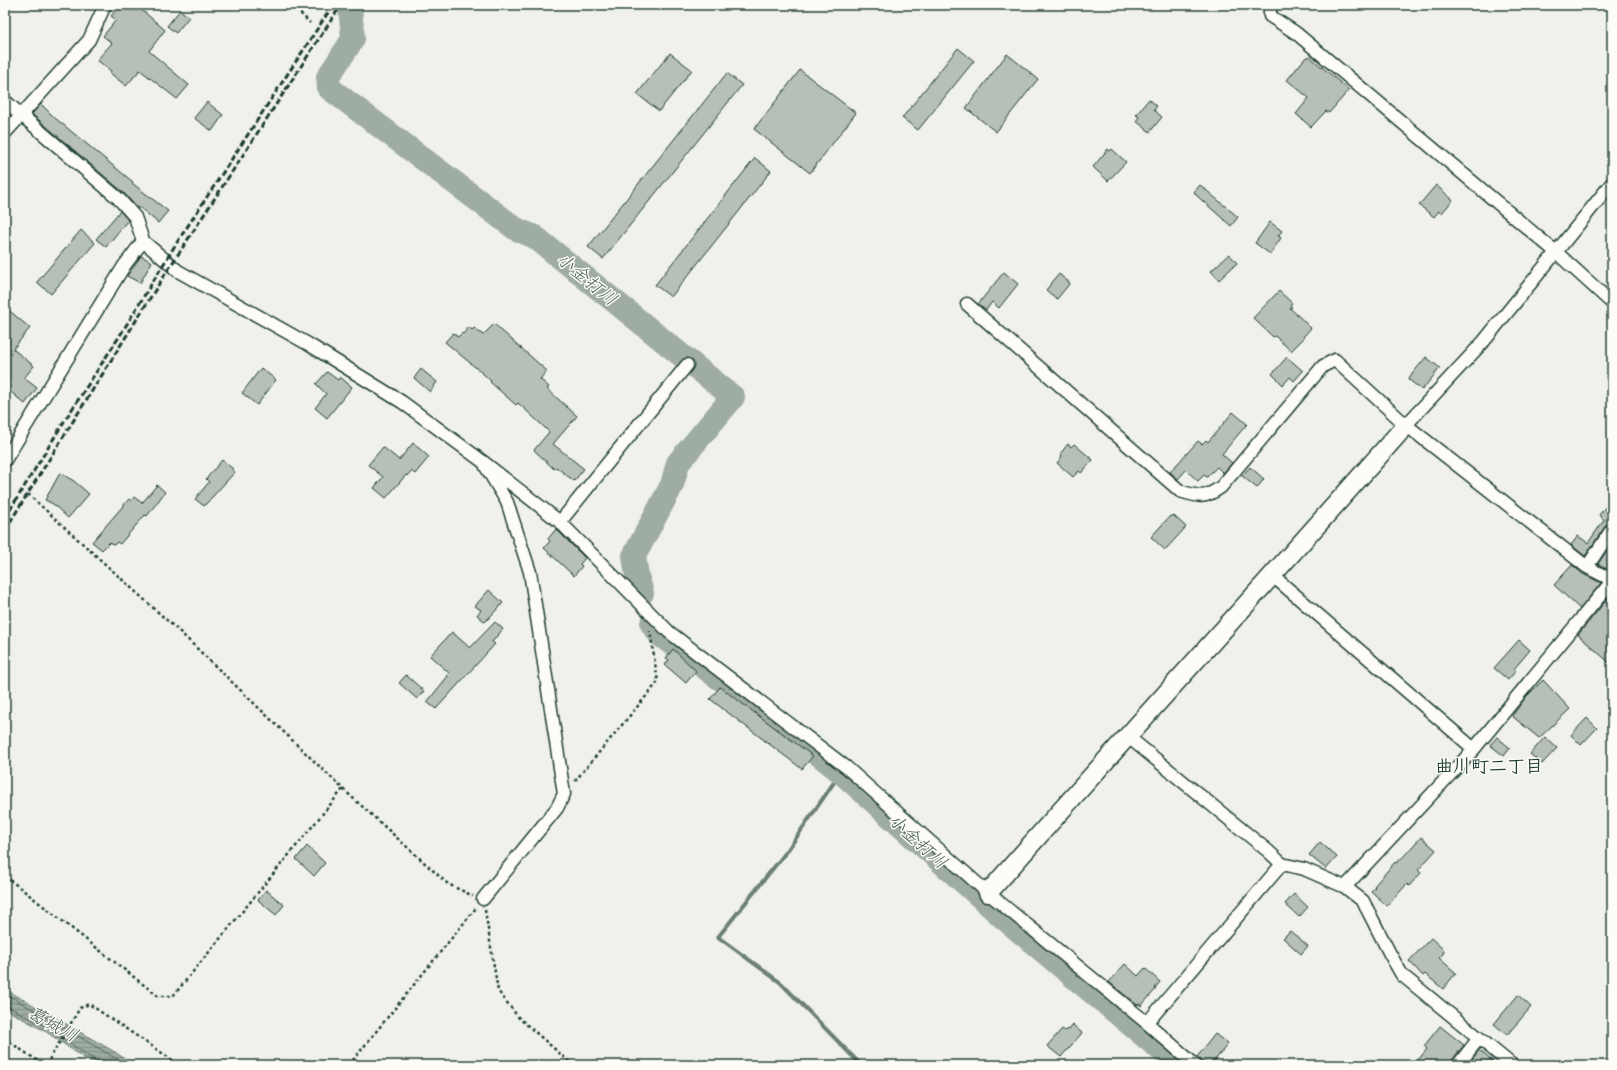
<svg xmlns="http://www.w3.org/2000/svg" width="1617" height="1070" font-family="Itim,'Klee One',sans-serif">
<defs>
<pattern id="water-rules" width="6" height="5" patternUnits="userSpaceOnUse"><rect width="6" height="5" fill="#9faca4"/><path d="M0 2.5h6" fill="none" stroke="#818d86"/></pattern>
</defs>
<rect width="100%" height="100%" fill="#f0f1eb"/>
<filter id="ink" filterUnits="userSpaceOnUse"><feTurbulence type="fractalNoise" baseFrequency=".025" numOctaves="2"/><feDisplacementMap in="SourceGraphic" scale="8" xChannelSelector="R" yChannelSelector="G"/><feConvolveMatrix kernelMatrix="1 2 1 2 8 2 1 2 1" color-interpolation-filters="sRGB"/></filter>
<g filter="url(#ink)">
<!-- water -->
<path fill="url(#water-rules)" stroke="#6c8077" d="M5,989L115,1052L134,1065H94L45,1031L5,1009Z"/>
<g fill="none" stroke-linecap="round" stroke-linejoin="round">
<!-- shore -->
<path stroke="#526961" stroke-width="1" d="M5,993L127,1065
M5,1005L47,1027L94,1060L96,1065"/>
<!-- stream -->
<path stroke="#6c8077" stroke-width="4" d="M841,772L787,851L718,937L781,983L861,1065"/>
<!-- river -->
<path stroke="#9faca4" stroke-width="24" d="M347,5L350,7L353,39L328,77L329,88L516,229L535,237L733,397L678,463L672,485L634,556L637,576L642,593
M652,624L660,635L759,707L841,772L1005,919L1179,1065"/>
</g>
<!-- building -->
<path fill="#b6bfb8" stroke="#1f3d34" d="M120,5H136L165,30L149,51L189,85L177,99L140,70L126,86L110,73L111,71L97,60L112,43L103,36L116,20L111,16Z
M180,10L189,17L176,33L167,26Z
M958,48L974,61L918,130L902,118Z
M670,53L692,70L659,111L637,94Z
M1007,54L1038,79L996,132L966,108Z
M1309,56L1349,90L1329,113L1326,111L1311,127L1296,114L1309,98L1287,80L1306,57L1307,58Z
M800,70L856,113L810,173L754,129Z
M727,73L742,85L603,259L588,247Z
M1149,99L1157,106L1154,110L1162,117L1150,132L1136,121L1139,117L1136,115Z
M207,102L223,115L212,131L194,118Z
M41,104L55,118L133,182L132,183L168,211L158,223L139,207L138,209L124,193L32,114Z
M1108,149L1110,151L1112,149L1126,162L1108,181L1093,167Z
M755,158L771,171L671,297L655,285Z
M1200,185L1238,217L1231,226L1196,195L1194,192Z
M1436,185L1453,200L1441,214L1439,211L1434,217L1419,205Z
M120,211L128,220L106,247L96,239Z
M1270,222L1282,231L1278,236L1281,238L1270,254L1255,243Z
M81,230L95,243L51,294L37,282Z
M1229,254L1237,263L1219,280L1211,271Z
M141,256L152,262L140,283L127,276Z
M1004,272L1018,284L999,308L992,302L986,310L978,304Z
M1059,274L1070,283L1057,299L1046,290Z
M1279,291L1292,303L1290,305L1292,307L1290,308L1311,328L1303,337L1304,338L1291,351L1275,336L1273,337L1253,318Z
M5,307L30,328L13,349L34,366L24,378L37,388L25,404L5,387Z
M494,324L547,371L540,379L549,387L547,389L577,416L553,444L584,469L574,481L556,467L554,469L534,450L549,432L542,425L518,403L516,405L490,382L491,381L481,372L445,342L453,333L458,337L462,333L463,334L469,327L472,330L474,328L483,335Z
M1287,357L1303,371L1294,381L1290,377L1283,385L1272,374Z
M1426,357L1440,368L1422,390L1408,379Z
M261,368L276,380L257,405L242,393Z
M421,369L437,382L430,392L414,378Z
M327,372L338,380L340,377L352,387L327,418L315,408L326,394L316,384Z
M1233,412L1247,424L1222,454L1232,463L1223,473L1217,467L1207,477L1204,475L1198,481L1186,470L1178,479L1170,472L1198,441L1202,444L1206,440L1208,442Z
M413,443L429,457L415,474L411,471L407,476L406,475L386,498L374,488L383,477L368,465L383,447L399,460Z
M1068,444L1071,447L1074,444L1093,460L1081,473L1079,471L1073,477L1057,463L1062,456L1060,454Z
M222,460L233,469V471L235,472L204,506L195,499L209,482L206,479Z
M1250,467L1264,479L1257,488L1242,476Z
M60,473L74,481L89,494L68,518L53,504L45,500Z
M157,485L165,492L147,516L145,515L120,544L117,542L114,545L110,542L102,550L92,542L129,499L131,501L134,497L142,503Z
M1612,499V522L1606,525L1585,556L1571,545L1578,536L1588,543L1604,520L1599,515Z
M1173,515L1186,527L1165,550L1151,537L1170,516L1171,517Z
M556,529L585,558L580,564L582,566L574,576L544,548L550,541L548,539Z
M1612,543V572L1598,564Z
M1572,565L1583,574L1601,583L1580,609L1554,585Z
M489,590L503,603L485,622L477,615L481,610L475,606Z
M1612,593V665L1578,635Z
M495,622L503,629L492,642L495,644L436,709L427,702L448,676L447,675L449,673L430,656L452,632L470,648Z
M1519,640L1530,650L1514,669L1516,671L1508,680L1494,668Z
M673,649L696,671L686,683L665,665L669,660L666,658Z
M406,675L424,691L417,699L399,683Z
M1543,680L1570,709L1539,738L1512,716L1525,698Z
M720,687L813,756L802,769L710,699Z
M1587,718L1597,728L1581,745L1571,735Z
M1497,737L1510,748L1504,756L1490,745Z
M1545,737L1557,748L1542,764L1530,754Z
M1421,837L1436,850L1418,870L1421,873L1409,886L1407,884L1387,906L1371,891L1375,887L1374,886L1395,862L1396,863L1403,857Z
M1320,842L1337,857L1326,869L1309,855Z
M307,846L325,863L314,876L296,859Z
M266,890L284,905L276,915L258,900Z
M1294,894L1308,907L1299,917L1285,904Z
M1290,931L1308,946L1301,954L1283,938Z
M1431,938L1444,950L1443,954L1439,958L1456,973L1443,989L1425,974L1423,976L1409,961Z
M1125,964L1138,976L1145,968L1160,982L1155,988L1156,989L1141,1006L1139,1004L1137,1005L1109,982Z
M1518,995L1531,1007L1507,1035L1494,1024Z
M1073,1025L1082,1033L1061,1057L1047,1046L1062,1029L1065,1031L1067,1029L1069,1030Z
M1440,1026L1464,1045L1452,1060L1451,1065H1414L1427,1049L1424,1046Z
M1215,1034L1228,1044L1211,1065H1207L1197,1057Z
M1479,1050L1497,1065H1468Z"/>
<g fill="none" stroke-linecap="round" stroke-linejoin="round">
<defs>
<path id="street" d="M1270,5V16L1296,33L1557,253L1612,303
M5,101L119,199L135,217L143,241L178,271L308,344L402,402L482,461L560,522L669,632L846,767L988,893L1147,1023L1195,1065
M5,133L89,40L105,5
M967,304L1180,491C1198,497 1205,499 1221,487L1323,366L1335,360L1406,425L1587,567L1612,580
M1406,425L1484,341L1612,183
M5,460L124,266L143,241
M560,522L687,365
M1587,567L1612,529
M1273,576L1474,749
M1126,735L1268,851L1282,864L1304,869L1345,887L1363,901L1390,954L1402,975L1512,1065
M1345,887L1474,749L1612,581
M483,899L557,808L564,794L530,572L507,502L486,467
M1147,1023L1282,864
M1458,1065L1479,1038"/>
<path id="secondary" d="M988,893C1126,736 1268,582 1406,425"/>
</defs>
<!-- street casing -->
<use href="#street" stroke="#1f3d34" stroke-width="15"/>
<!-- secondary casing -->
<use href="#secondary" stroke="#1f3d34" stroke-width="21"/>
<!-- path -->
<path stroke="#1f3d34" stroke-width="2.5" stroke-dasharray="3 3" stroke-linecap="butt" d="M292,5L310,23
M28,494L181,633L343,789L448,884L473,896
M575,781L658,682L650,631
M5,876L158,996H173L343,789
M485,910L498,991L519,1018L573,1065
M5,1039L44,1065
M46,1065L80,1008L89,1004L180,1065
M349,1065L476,908"/>
<!-- street -->
<use href="#street" stroke="#fdfcf7" stroke-width="12"/>
<!-- secondary -->
<use href="#secondary" stroke="#fdfcf7" stroke-width="18"/>
<!-- rail -->
<path stroke="#1f3d34" stroke-width="3" stroke-dasharray="6 3" stroke-linecap="butt" d="M5,518L65,420L119,337L174,247L333,5
M5,530L162,279L341,5"/>
</g>
</g>
<g text-anchor="middle" stroke-width="3" stroke-linejoin="round" paint-order="stroke">
<!-- water labels -->
<g font-size="18" font-style="italic" fill="#455e56" stroke="#fdfcf7">
<text transform="translate(587 279) rotate(39)" y="6">小金打川</text>
<text transform="translate(918 841) rotate(42)" y="6">小金打川</text>
<text transform="translate(53 1024) rotate(29)" y="6">葛城川</text>
</g>
<!-- neighbourhood labels -->
<g font-size="18" font-weight="bold" fill="#1f3d34" stroke="#fdfcf7">
<text x="1489" y="772">曲川町二丁目</text>
</g>
</g>
<!-- margin -->
<rect width="1617" height="1070" fill="none" stroke="#fdfcf7" stroke-width="20"/>
<rect x="10" y="10" width="1597" height="1050" fill="none" stroke="#1f3d34" stroke-width="1.5" filter="url(#ink)"/>
</svg>
